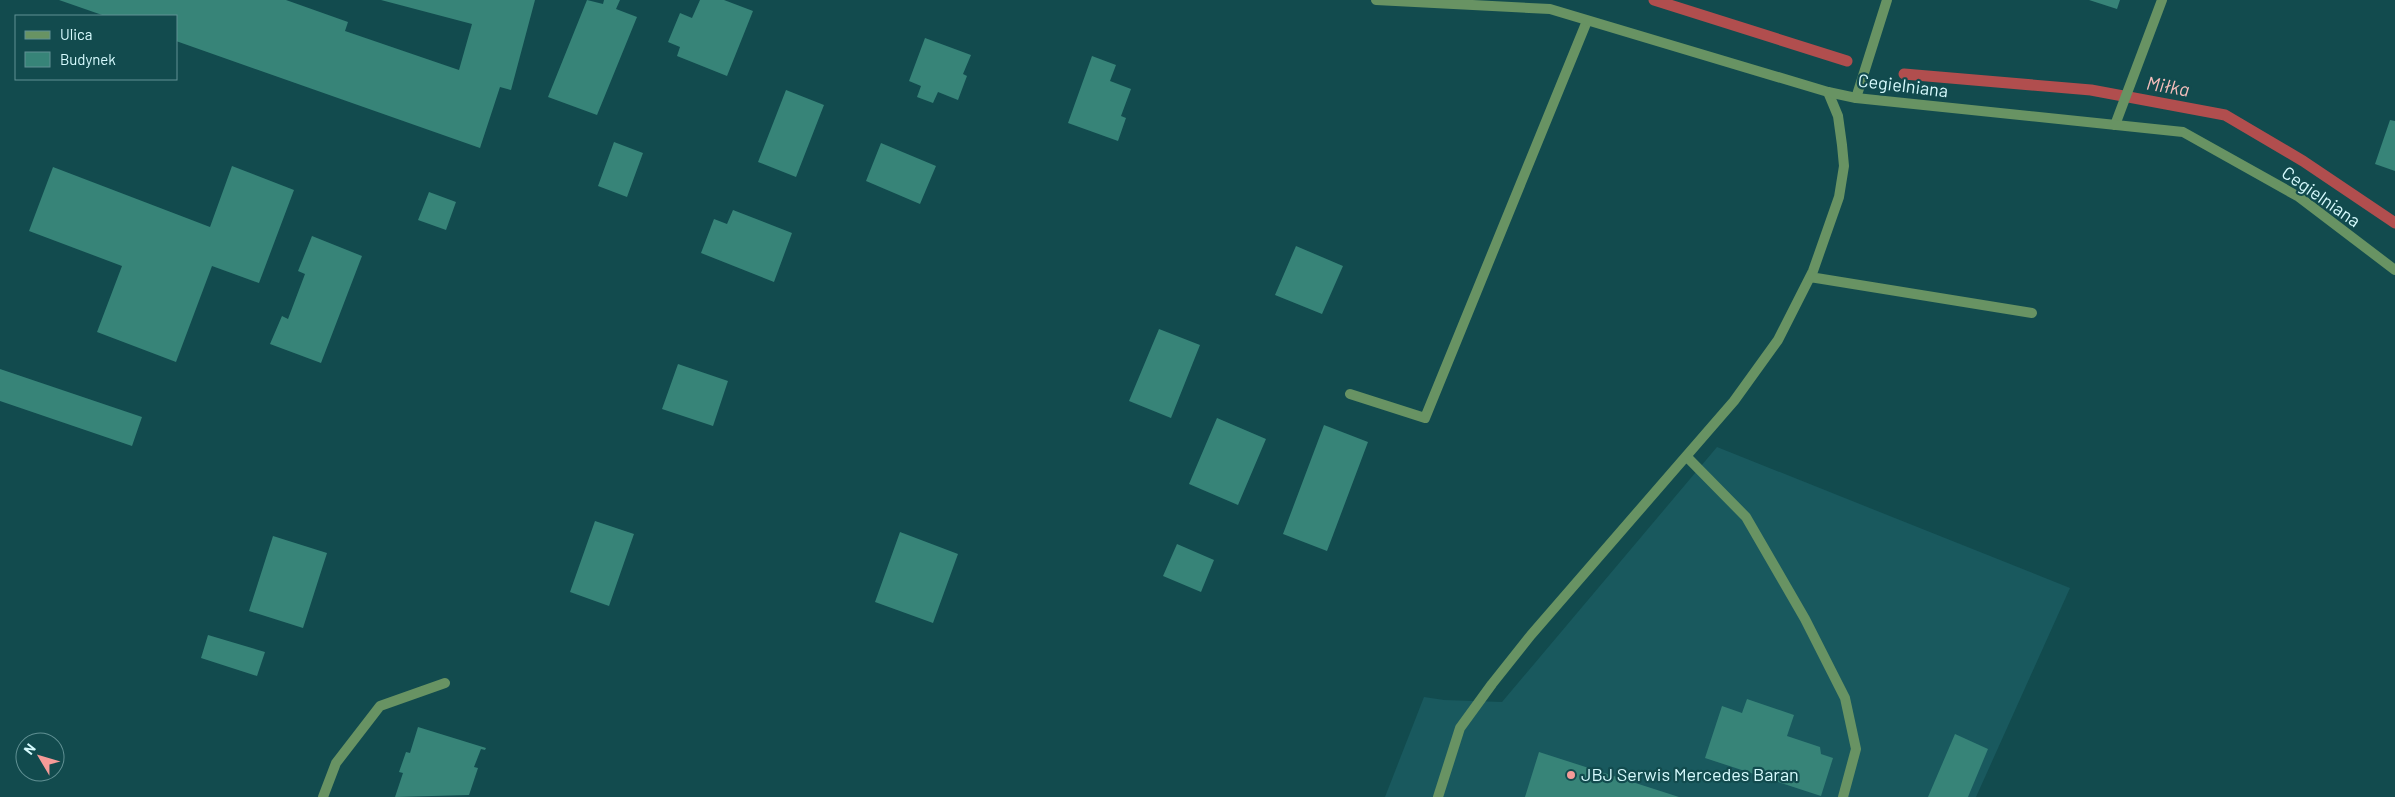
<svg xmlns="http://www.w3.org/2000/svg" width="2395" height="797" font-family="Barlow,sans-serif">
<rect width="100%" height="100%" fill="#124b4e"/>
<!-- built -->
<path fill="#19595e" d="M1717,447L2070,588L1976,797H1385L1424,697L1444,700L1502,702Z"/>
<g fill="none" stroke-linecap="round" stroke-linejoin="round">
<!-- stream -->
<path stroke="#b14e4e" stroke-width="11" d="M1654,0L1847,61
M1904,74L2091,90L2225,115L2303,161L2395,223"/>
</g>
<!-- building -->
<path fill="#378478" d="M59,0H286L348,22L345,31L459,70L472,24L381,0H535L511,90L500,87L480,148L176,41V16H105Z
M587,0L603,4L604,0H620L616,9L637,17L597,115L548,97Z
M700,0H724L753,11L727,76L677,56L680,47L668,42L680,13L692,18Z
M2089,0H2120L2117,9Z
M925,38L971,55L963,74L967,76L958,100L938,92L933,103L917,97L921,86L909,81Z
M1092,56L1116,65L1110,81L1131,89L1121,116L1126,118L1118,141L1068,123Z
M786,90L824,105L796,177L758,162Z
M2390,120L2395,121V171L2375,164Z
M614,142L643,153L627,197L598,186Z
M881,143L936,166L920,204L866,181Z
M232,166L294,190L259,283L212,266L176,362L97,332L122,266L29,231L53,167L210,227Z
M429,192L456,202L446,230L418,220Z
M733,210L792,233L774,282L701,253L714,219L727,224Z
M312,236L362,256L321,363L270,344L282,316L288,319L305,274L298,271Z
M1296,246L1343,266L1322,314L1275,295Z
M1159,329L1200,345L1171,418L1129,401Z
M678,364L728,381L713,426L662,409Z
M0,369L142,417L132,446L0,401Z
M1217,418L1266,439L1238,505L1189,484Z
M1324,425L1368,442L1327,551L1283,534Z
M595,521L634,534L609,606L570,592Z
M900,532L958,554L933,623L875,602Z
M273,536L327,553L303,628L249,611Z
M1177,544L1214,560L1201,592L1163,576Z
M208,635L265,652L257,676L201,658Z
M1747,699L1794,715L1787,736L1820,747L1821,754L1833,758L1821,796L1705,758L1722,706L1742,713Z
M418,727L486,748L485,750L481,749L474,767L478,768L469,795L395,797L403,773L399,772L406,752L410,753Z
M1955,734L1988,749L1968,797H1928Z
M1539,752L1679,797H1525Z"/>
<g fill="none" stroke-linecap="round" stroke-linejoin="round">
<!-- service -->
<path stroke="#689363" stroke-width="10" d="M1856,98L1887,0
M2115,125L2162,0
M1810,277L2032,313
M1350,394L1425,418L1587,21
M1687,457L1746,517L1805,619L1845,698L1856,749L1843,797
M1438,797L1460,728L1492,684L1531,635L1734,401L1778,340L1813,271L1839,197L1844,166L1842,145L1838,116L1828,92"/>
<!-- minor -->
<path stroke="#689363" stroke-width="10" d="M1376,0L1550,9L1828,92L1856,98L2183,132L2299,197L2395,270
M323,797L336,763L380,706L445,683"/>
</g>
<!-- markers -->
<circle fill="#f59b98" stroke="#124b4e" stroke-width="2" cx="1571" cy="775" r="5"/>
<g text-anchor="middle" stroke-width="4.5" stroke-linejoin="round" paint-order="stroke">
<!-- street labels -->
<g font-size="18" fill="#d7fbfe" stroke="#124b4e">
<text transform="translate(1903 86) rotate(7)" y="6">Cegielniana</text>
<text transform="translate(2321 197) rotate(35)" y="6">Cegielniana</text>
</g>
<!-- poi labels -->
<g font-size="18" fill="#d7fbfe" stroke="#124b4e" text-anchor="start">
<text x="1581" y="781">JBJ Serwis Mercedes Baran</text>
</g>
<!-- water labels -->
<g font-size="19" font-style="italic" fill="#f6bfbc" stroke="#124b4e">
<text transform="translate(2168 86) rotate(10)" y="7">Miłka</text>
</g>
</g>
<!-- legend -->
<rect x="15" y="15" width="162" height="65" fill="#124b4e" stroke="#619194"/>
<rect x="25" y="31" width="25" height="8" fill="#689363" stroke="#619194"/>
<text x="60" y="40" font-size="15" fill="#d7fbfe">Ulica</text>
<rect x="25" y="52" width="25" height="15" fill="#378478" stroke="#619194"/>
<text x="60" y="65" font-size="15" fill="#d7fbfe">Budynek</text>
<!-- north arrow -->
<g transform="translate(40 757) rotate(308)"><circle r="24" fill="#124b4e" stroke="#619194"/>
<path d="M0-4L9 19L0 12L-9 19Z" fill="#f59b98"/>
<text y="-8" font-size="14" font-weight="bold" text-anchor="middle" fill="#d7fbfe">N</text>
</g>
</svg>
